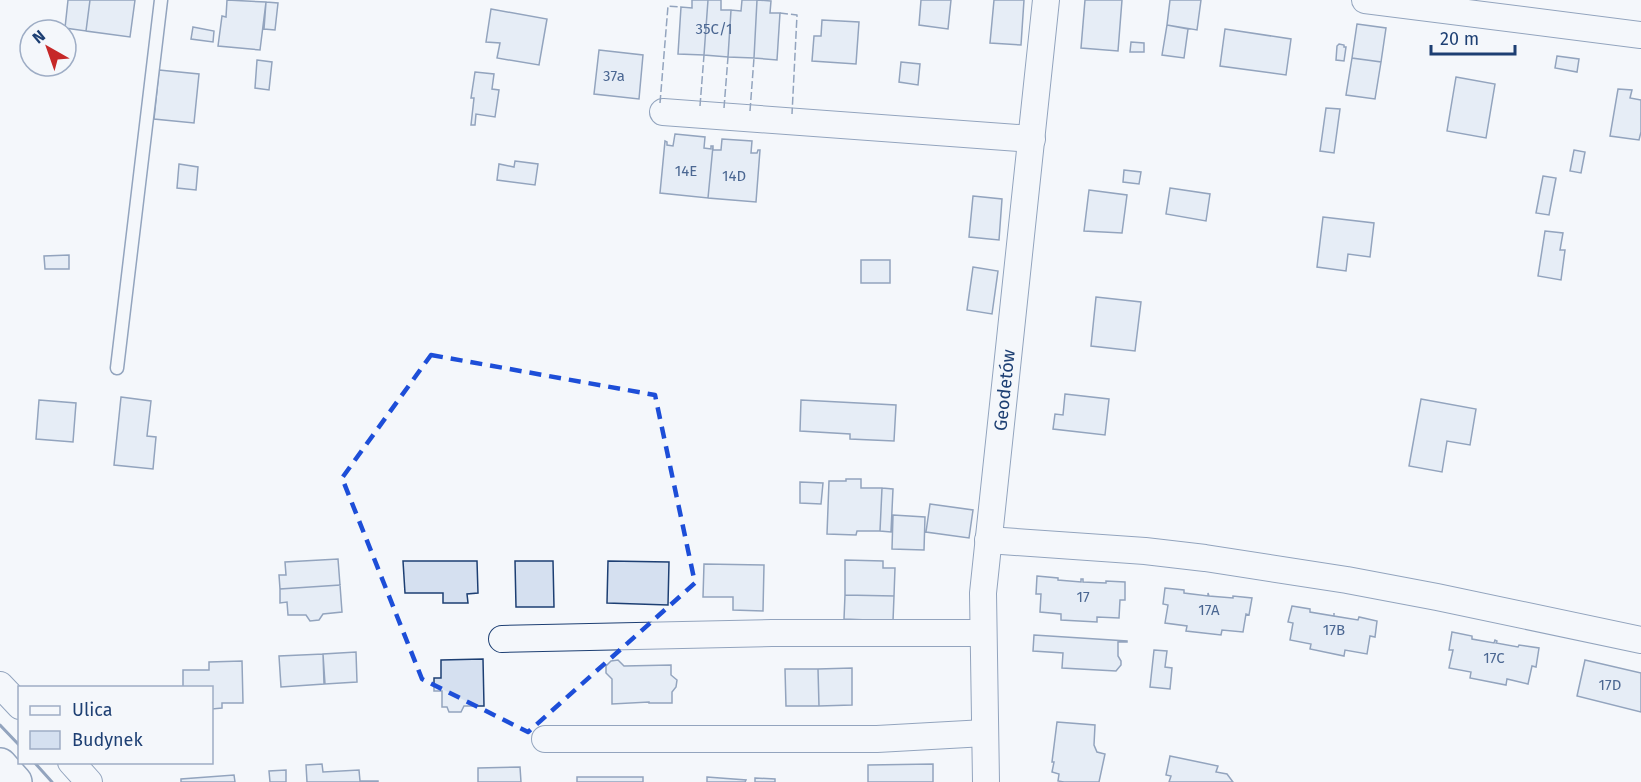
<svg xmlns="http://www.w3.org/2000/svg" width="1641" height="782" font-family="'Fira Sans',sans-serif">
<rect width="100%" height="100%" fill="#f4f7fb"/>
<!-- building -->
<path fill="#d5e0f0" stroke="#1d3f73" stroke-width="1.5" d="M68,0H90L86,31L65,28Z
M90,0H135L130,37L86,31Z
M227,0L266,2L260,50L218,46L222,16L226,17Z
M692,0H708L704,55L678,54L681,7L692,8Z
M708,0H721V10H731L728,57L704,55Z
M742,0H757L754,58L728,57L731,10L741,11Z
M757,0L771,1L770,13H780L777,60L754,58Z
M921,0H951L948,29L919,25Z
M994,0H1024L1021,45L990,43Z
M1085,0H1122L1118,51L1081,48Z
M1170,0H1201L1197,30L1167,25Z
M266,2L278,3L275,30L264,29Z
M491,9L547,19L539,65L497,58L500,43L486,42Z
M822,20L859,22L856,64L812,61L814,36H821Z
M1357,24L1386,28L1381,62L1352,58Z
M1167,25L1188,29L1184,58L1162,55Z
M193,27L214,31L213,42L191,39Z
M1225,29L1291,39L1286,75L1220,66Z
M1131,42L1144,43V52H1130Z
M1339,44L1344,45V47H1346L1344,61L1336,60L1337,46Z
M599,50L643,55L639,99L594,94Z
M1557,56L1579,59L1577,72L1555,68Z
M1352,58L1381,62L1375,99L1346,95Z
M257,60L272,62L269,90L255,88Z
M901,62L920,64L918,85L899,82Z
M159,70L199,74L194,123L154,119Z
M475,72L494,74L492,89L499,90L495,117L476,114L475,125H471L474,98H471Z
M1456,77L1495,84L1486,138L1447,131Z
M1618,89L1632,90L1630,98L1641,100V132L1639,140L1610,136Z
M1326,108L1340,109L1334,153L1320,151Z
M675,134L705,137L704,148L711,149V146H713L708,198L660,193L665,141L667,142V145L673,146Z
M722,139L752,141L751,153H757L758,150H760L756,202L708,198L713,146V150H721Z
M1574,150L1585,152L1581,173L1570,171Z
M515,161L538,164L535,185L497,180L499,164L514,167Z
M179,164L198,167L196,190L177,188Z
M1124,170L1141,172L1139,184L1123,182Z
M1543,176L1556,178L1549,215L1536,213Z
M1170,188L1210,194L1206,221L1166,214Z
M1089,190L1127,195L1122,233L1084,231Z
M973,196L1002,199L999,240L969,237Z
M1323,217L1374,223L1370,257L1348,254L1346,271L1317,267Z
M1545,231L1563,233L1560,250H1565L1561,280L1538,276Z
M69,255V269H45L44,256Z
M861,260H890V283H861Z
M973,267L998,271L992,314L967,310Z
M1096,297L1141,302L1135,351L1091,346Z
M1065,394L1109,399L1105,435L1053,429L1055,414L1063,415Z
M121,397L151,401L147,436L156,437L153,469L114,465Z
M1421,399L1476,409L1470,445L1447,441L1442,472L1409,466Z
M39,400L76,403L73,442L36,439Z
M801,400L896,405L894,441L850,439V434L800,431Z
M846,479H861V488H882L880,531H857L856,535L827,534L829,481H846Z
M800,482L823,483L821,504L800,503Z
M882,488L893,489L891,532L880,531Z
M930,504L973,510L969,538L926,532Z
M893,515L925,517L924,550L892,549Z
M338,559L340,585L280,589L279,575H286L285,562Z
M845,560L883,561V568H895L894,596L845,595Z
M403,561H477L478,593L467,594L468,603H443V593H405Z
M515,561H553L554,607H516Z
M608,561L669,562L668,605L607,603Z
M704,564L764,565L763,611L733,610V597H703Z
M1037,576L1058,578V580L1081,582V579H1083V582L1106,583V581L1125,582V600H1120L1119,618L1097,617V622L1061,620V614L1040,612L1041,594H1036Z
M340,585L342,612L323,614L319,620L310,621L306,615H288L287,602L280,603V589Z
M1165,588L1184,590V593L1208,596V593L1209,596L1233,598V596L1252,598L1249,615L1246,614L1243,632L1222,630L1221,635L1186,631L1187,626L1165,623L1168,605L1163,604Z
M845,595L894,596L893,621L844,619Z
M1292,606L1310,609V612L1334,616V613V616L1358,620L1359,617L1377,621L1375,637L1370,636L1367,654L1345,650L1344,656L1310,649L1311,644L1290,640L1293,623L1288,622Z
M1452,632L1472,636V639L1494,643L1495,640L1497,641L1496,643L1518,647L1519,645L1539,648L1536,667L1532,666L1528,684L1507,679L1506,685L1470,678L1471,672L1449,668L1453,650H1449Z
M1034,635L1127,641V642H1118V656L1121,661V665L1116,671L1062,668L1063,653L1033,651Z
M1154,650L1167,651L1165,667L1172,668L1170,689L1150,687Z
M356,652L357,682L325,684L323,654Z
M323,654L324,684L281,687L279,656Z
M483,659L484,706H464L461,712H449L447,707H442V691H434V678H441V660Z
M618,660L624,666L671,665V675L677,680L676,687L672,692V703H649V702L612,704V679L606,673V666L611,661Z
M1585,660L1641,673V712L1577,696Z
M242,661L243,703H222V708L212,709V688H183V670H209V662Z
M852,668V705L819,706L818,669Z
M785,669H818L819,706H786Z
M1057,722L1095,725L1094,745L1097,752L1105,754L1099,782H1064L1058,781L1059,774L1052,772L1054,762H1052Z
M1170,756L1218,766L1216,772L1227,774L1233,782H1169L1171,776L1166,775Z
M322,764L323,772L359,770L360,781H378V782H307L306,765Z
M933,764V782H868V765Z
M520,767L521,782H478V768Z
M286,770V782H270L269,771Z
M234,775L235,782H181V779Z
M577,777H643V782H577Z
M707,777L746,780L745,782H707Z
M755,778L775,779V782H755Z"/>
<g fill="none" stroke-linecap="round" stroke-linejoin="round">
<defs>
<path id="lane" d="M117,368L161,0"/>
<g id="street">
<path d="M1365,0L1641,35"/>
<path d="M663,112L1032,139"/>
<path d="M988,540L1145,551L1205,558L1347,580L1437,597L1641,640"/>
<path d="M502,639L772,633H983"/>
<path d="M0,685L20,706"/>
<path d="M545,739H877L985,733"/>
<path d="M71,762L89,782"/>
<path id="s1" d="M986,782L983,593L1046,0"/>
</g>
<path id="secondary" d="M0,765L15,782"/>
</defs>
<!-- lane casing -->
<use href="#lane" stroke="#1d3f73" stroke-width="15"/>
<!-- street casing -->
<use href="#street" stroke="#1d3f73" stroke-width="28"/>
<!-- secondary casing -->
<use href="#secondary" stroke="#1d3f73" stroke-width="36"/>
<!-- lane -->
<use href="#lane" stroke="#f4f7fb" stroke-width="12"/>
<!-- street -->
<use href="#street" stroke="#f4f7fb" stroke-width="26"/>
<!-- secondary -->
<use href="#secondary" stroke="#f4f7fb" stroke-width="33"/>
<!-- fence -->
<path stroke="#1d3f73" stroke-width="1.5" stroke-dasharray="8 3" stroke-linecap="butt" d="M780,13L797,15L792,114
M660,103L668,6L681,7
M700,106L704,55
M724,108L728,57
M750,111L754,58"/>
<!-- wall -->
<path stroke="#1d3f73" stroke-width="3" d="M0,725L20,746
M34,762L52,782"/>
</g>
<!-- marked area -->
<path d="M0 0H1641V782H0ZM431,355L655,395L695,583L528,732L422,679L342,478Z" fill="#f4f7fb" fill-opacity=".55" fill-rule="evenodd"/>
<path fill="none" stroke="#1d4ed8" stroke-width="4.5" stroke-dasharray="12 8" stroke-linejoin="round" d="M431,355L655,395L695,583L528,732L422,679L342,478Z"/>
<g text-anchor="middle" stroke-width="4.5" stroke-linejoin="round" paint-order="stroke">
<!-- number labels -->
<g font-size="15" fill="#4b6792">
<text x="714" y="34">35C/1</text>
<text x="614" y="81">37a</text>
<text x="686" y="176">14E</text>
<text x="734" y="181">14D</text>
<text x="1083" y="602">17</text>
<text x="1209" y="615">17A</text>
<text x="1334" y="635">17B</text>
<text x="1494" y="663">17C</text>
<text x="1610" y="690">17D</text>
</g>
<!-- street labels -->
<g font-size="18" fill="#1d3f73" stroke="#f4f7fb">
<text dy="6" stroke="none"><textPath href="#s1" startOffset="393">Geodetów</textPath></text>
</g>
</g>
<!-- legend -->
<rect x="18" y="686" width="195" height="78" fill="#f4f7fb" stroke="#9eadc5" stroke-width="1.5"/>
<rect x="30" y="706" width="30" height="9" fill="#f4f7fb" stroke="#9eadc5" stroke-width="1.5"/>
<text x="72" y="716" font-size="18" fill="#1d3f73">Ulica</text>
<rect x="30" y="731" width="30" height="18" fill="#d5e0f0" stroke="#9eadc5" stroke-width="1.5"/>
<text x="72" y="746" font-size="18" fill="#1d3f73">Budynek</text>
<!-- north arrow -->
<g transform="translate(48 48) rotate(320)"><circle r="28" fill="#f4f7fb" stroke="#9eadc5" stroke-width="1.5"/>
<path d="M0-4.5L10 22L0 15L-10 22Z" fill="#c62828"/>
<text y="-9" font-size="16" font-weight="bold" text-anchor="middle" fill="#1d3f73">N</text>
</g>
<!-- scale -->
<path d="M1431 45v9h84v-9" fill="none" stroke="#1d3f73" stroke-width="3"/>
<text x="1440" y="45" font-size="18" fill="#1d3f73" stroke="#f4f7fb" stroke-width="4.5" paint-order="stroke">20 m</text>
</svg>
